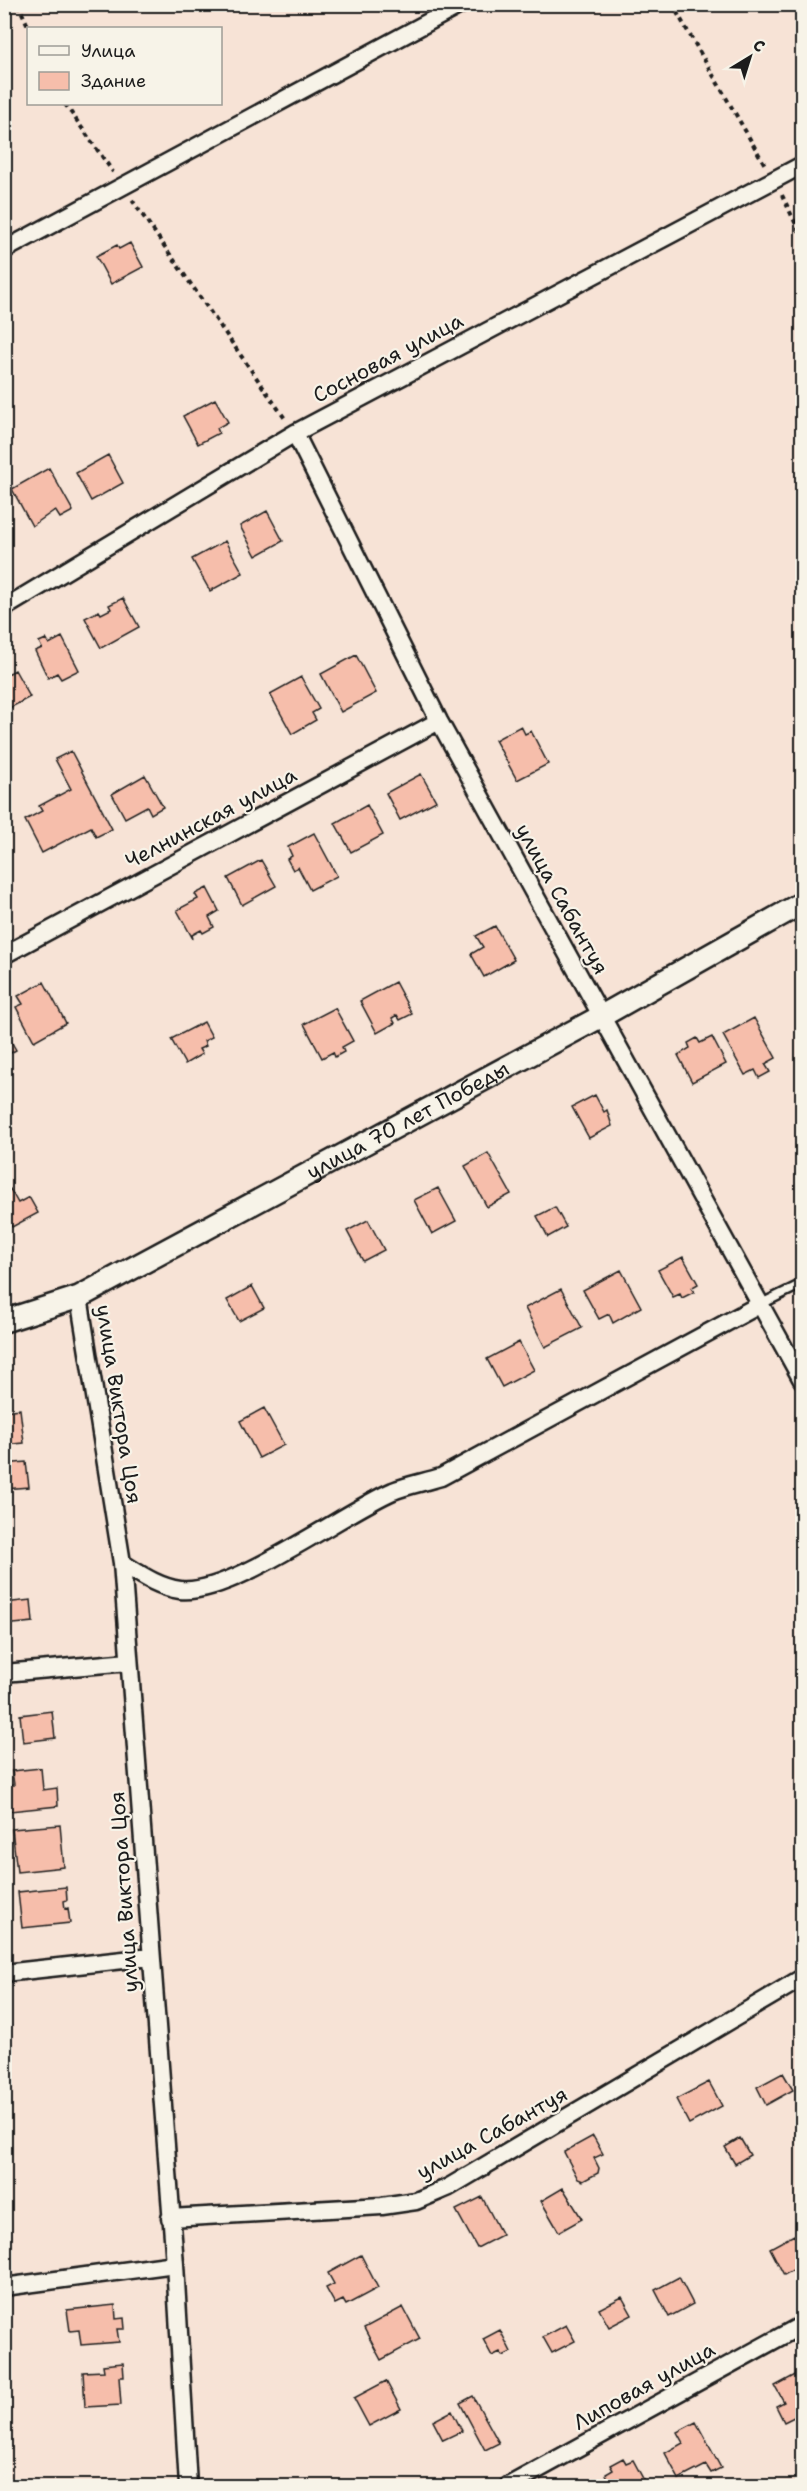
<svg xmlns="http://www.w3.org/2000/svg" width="807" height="2491" font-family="'Shantell Sans',sans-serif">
<rect width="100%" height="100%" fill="#f7e3d6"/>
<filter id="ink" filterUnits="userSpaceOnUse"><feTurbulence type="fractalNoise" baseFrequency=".0167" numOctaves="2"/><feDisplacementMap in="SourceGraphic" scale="12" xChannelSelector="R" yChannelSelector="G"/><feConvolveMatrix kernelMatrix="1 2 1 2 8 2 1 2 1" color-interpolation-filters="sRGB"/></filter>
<g filter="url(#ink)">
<!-- building -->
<path fill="#f6beab" stroke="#1c1c1c" stroke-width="1.5" d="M130,243L143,267L111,284L96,256L117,245L119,249Z
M215,399L228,422L217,428L219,433L198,444L183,416Z
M108,455L123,483L91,501L76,473Z
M49,468L73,511L60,518L55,510L32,526L12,489Z
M267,511L283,541L256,556L240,526Z
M225,541L243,573L210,591L192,559Z
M123,598L139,627L101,648L85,618L99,611L101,614L111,609L109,605Z
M62,637L79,670L61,679L57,673L48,678L35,651L42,648L39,642L46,639L49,644Z
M356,655L376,693L341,712L321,674Z
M15,670L30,697L6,710L4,676Z
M301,677L319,709L312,713L316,720L292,734L270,694Z
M521,726L525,734L531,731L548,764L517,780L495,740Z
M71,751L112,829L96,837L91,827L42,853L25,820L42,811L39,806L71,789L55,759Z
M421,774L436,801L400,820L386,793Z
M145,775L163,807L151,814L147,806L125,818L112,794Z
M367,805L383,835L351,852L335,823Z
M314,833L337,876L310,890L298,867L293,870L287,859L292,856L288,847Z
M261,860L276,886L242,905L228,878Z
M207,888L219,911L209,917L214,927L203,933L201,930L192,935L193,939L177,910L198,899L195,894Z
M495,926L514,960L484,977L471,954L483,947L476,936Z
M44,982L66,1023L34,1041L16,1007L23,1004L18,996Z
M395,982L412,1014L400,1020L397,1015L392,1018L395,1023L377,1033L360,1001Z
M335,1008L353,1041L342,1047L344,1052L335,1057L333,1052L322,1058L304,1024Z
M754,1018L776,1058L765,1064L770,1072L759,1078L755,1070L745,1075L723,1035Z
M204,1022L212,1037L204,1041L206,1046L199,1049L202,1054L185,1064L171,1039Z
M4,1029L16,1050L4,1057Z
M712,1037L726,1064L692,1082L678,1055L690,1048L688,1043L697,1038L700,1043Z
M595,1095L604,1112L607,1110L612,1126L589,1138L572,1107Z
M488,1153L511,1194L487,1207L465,1166Z
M438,1188L456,1221L432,1234L414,1200Z
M10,1189L18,1203L29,1197L38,1213L12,1227L11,1225L6,1228L4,1232V1192Z
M555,1207L566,1227L548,1237L537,1216Z
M368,1220L384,1250L363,1261L347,1231Z
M683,1257L698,1284L691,1288L694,1292L682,1298L680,1294L673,1297L658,1270Z
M621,1270L641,1307L613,1323L609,1314L599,1319L583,1290Z
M252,1286L264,1308L239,1321L227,1300Z
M561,1289L582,1328L545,1347L525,1308Z
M519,1342L534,1370L502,1387L487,1359Z
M264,1408L284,1445L259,1458L240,1421Z
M20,1409L24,1443L4,1445V1411Z
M26,1462L29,1487L4,1489V1464Z
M31,1600L33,1622L4,1625V1603Z
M52,1711L55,1738L23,1742L20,1715Z
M41,1768L43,1790L57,1788L58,1806L10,1811L7,1786L14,1785L12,1771Z
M60,1825L64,1867L17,1872L12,1829Z
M66,1887L67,1900L64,1901L65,1909L68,1908L70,1923L22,1928L18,1892Z
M783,2073L793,2090L766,2105L757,2087Z
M709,2082L722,2106L689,2124L676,2099Z
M593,2136L603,2154L594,2158L599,2168L598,2173L583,2181L578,2179L564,2152Z
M740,2138L750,2155L735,2164L725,2147Z
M563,2188L582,2219L559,2232L541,2201Z
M482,2197L502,2235L477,2248L456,2210Z
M794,2235L802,2251V2265L784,2275L770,2248Z
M361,2255L378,2288L346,2305L343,2300L335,2304L326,2288L334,2284L328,2273Z
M679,2277L693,2304L669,2317L655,2290Z
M622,2297L632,2315L609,2327L599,2309Z
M115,2305L116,2319L124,2318L125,2329H117L119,2342L81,2345L79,2330L70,2331L67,2310Z
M403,2307L420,2339L381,2360L364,2328Z
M566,2325L575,2341L552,2353L543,2337Z
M500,2330L511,2352L503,2356L500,2352L492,2356L483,2339Z
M123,2363L124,2377H119L121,2405L85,2407L83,2372L104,2371L103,2365Z
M799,2373L802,2379V2413L784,2422L776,2406L784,2402L775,2386Z
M386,2381L401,2409L369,2426L354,2398Z
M473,2396L499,2443L485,2450L460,2403Z
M452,2411L462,2431L443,2440L433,2421Z
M696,2422L721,2468L711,2473L706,2465L679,2479L665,2453L683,2443L677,2432Z
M623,2458L626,2463L633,2460L647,2486H612L606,2474L613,2470L610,2465Z"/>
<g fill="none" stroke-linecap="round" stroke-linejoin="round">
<defs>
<path id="service" d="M761,1304L802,1284"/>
<path id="minor" d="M4,250L462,4
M295,433L439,721L802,1380
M4,608L295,433L802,165
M4,955L439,721
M79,1297L122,1563L175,2264L188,2486
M122,1563C140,1574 158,1587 180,1590C231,1596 342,1513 393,1491C408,1485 425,1482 441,1477L761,1304
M4,1673L129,1662
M4,1973L151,1957
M170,2218L382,2206L416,2201L449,2187L802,1978
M4,2287L175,2264
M508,2486L802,2325"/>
<g id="tertiary">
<path id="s1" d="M4,1321L79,1297L600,1017L802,903"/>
</g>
</defs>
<!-- service casing -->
<use href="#service" stroke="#1c1c1c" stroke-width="13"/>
<!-- minor casing -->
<use href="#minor" stroke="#1c1c1c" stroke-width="21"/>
<!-- tertiary casing -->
<use href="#tertiary" stroke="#1c1c1c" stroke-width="26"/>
<!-- path -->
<path stroke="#1c1c1c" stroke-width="4" stroke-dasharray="4.5 4.5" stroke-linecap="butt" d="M18,4L29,28
M672,4L765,165
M65,104L113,172
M782,195L802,237
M132,200L286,420"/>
<!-- service -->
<use href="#service" stroke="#f7f3e8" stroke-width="8"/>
<!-- minor -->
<use href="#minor" stroke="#f7f3e8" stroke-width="16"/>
<!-- tertiary -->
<use href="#tertiary" stroke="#f7f3e8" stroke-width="21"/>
</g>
</g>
<g text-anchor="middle" stroke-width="4.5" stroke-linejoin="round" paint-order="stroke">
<!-- street labels -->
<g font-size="21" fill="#1c1c1c" stroke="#f7f3e8">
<text transform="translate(388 358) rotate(-28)" y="7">Сосновая улица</text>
<text transform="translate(211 818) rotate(-28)" y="7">Челнинская улица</text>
<text transform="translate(562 899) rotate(61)" y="7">улица Сабантуя</text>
<text dy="7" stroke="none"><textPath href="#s1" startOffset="452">улица 70 лет Победы</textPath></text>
<text transform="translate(119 1404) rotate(81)" y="7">улица Виктора Цоя</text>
<text transform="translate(124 1892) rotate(-94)" y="7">улица Виктора Цоя</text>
<text transform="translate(492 2133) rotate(-29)" y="7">улица Сабантуя</text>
<text transform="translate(644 2386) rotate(-29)" y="7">Липовая улица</text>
</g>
</g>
<!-- margin -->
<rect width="807" height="2491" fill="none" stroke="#f7f3e8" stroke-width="24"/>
<rect x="12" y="12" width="783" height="2467" fill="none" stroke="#1c1c1c" stroke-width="2" filter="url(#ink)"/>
<!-- legend -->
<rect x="27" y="27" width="195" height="78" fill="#f7f3e8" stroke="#9f9d96" stroke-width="1.5"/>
<rect x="39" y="46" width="30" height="9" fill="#f7f3e8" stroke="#9f9d96" stroke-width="1.5"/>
<text x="81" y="57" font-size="18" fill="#1c1c1c">Улица</text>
<rect x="39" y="72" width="30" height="18" fill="#f6beab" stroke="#9f9d96" stroke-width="1.5"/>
<text x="81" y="87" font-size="18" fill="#1c1c1c">Здание</text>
<!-- north arrow -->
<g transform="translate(750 57) rotate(38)" stroke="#f7f3e8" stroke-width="4.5" paint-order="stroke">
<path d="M0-4.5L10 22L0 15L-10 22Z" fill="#1c1c1c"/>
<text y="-9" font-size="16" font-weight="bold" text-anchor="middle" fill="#1c1c1c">С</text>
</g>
</svg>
